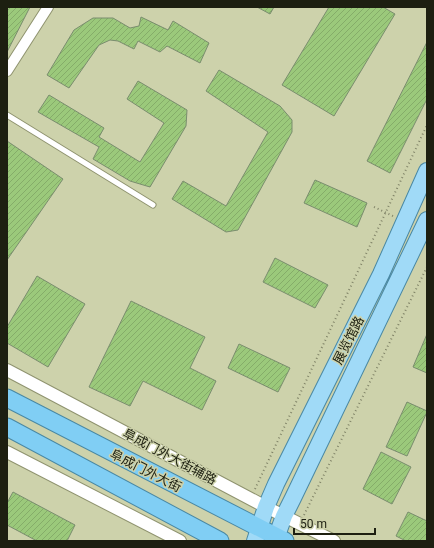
<svg xmlns="http://www.w3.org/2000/svg" width="434" height="548" font-family="Roboto,'Noto Sans SC',sans-serif">
<defs>
<pattern id="building-hatch" width="6" height="6" patternUnits="userSpaceOnUse"><rect width="6" height="6" fill="#9bc97b"/><path d="M-1 1l2-2M0 6l6-6M5 7l2-2" fill="none" stroke="#85ac69"/></pattern>
</defs>
<rect width="100%" height="100%" fill="#cdd2ab"/>
<!-- building -->
<path fill="url(#building-hatch)" stroke="#7a8d6e" d="M7,7H30L7,52Z
M257,7H274L270,14Z
M329,7H383L395,14L334,116L282,85Z
M141,17L168,30L173,21L209,43L200,63L167,46L160,52L138,41L134,49L118,41L110,40L99,45L69,88L47,75L74,30L93,18H113L130,28L139,26Z
M427,42V99L390,173L367,161Z
M219,70L280,106L292,120V132L238,230L226,232L172,199L183,181L226,206L268,132L206,91Z
M138,81L187,110L186,126L150,187L130,181L93,159L99,147L38,112L49,95L104,128L99,137L140,162L164,123L127,99Z
M7,141L63,179L7,260Z
M315,180L367,203L357,227L304,203Z
M275,258L328,285L315,308L263,282Z
M37,276L85,304L48,367L7,343V327Z
M131,301L205,337L190,368L216,381L202,410L143,381L130,406L89,387Z
M427,334V373L413,367Z
M239,344L290,368L278,392L228,368Z
M407,402L427,411V412L407,456L386,447Z
M381,452L411,467L392,504L363,489Z
M13,492L75,525L67,541H37L7,525V503Z
M408,512L427,521V541H406L396,536Z"/>
<g fill="none" stroke-linecap="round" stroke-linejoin="round">
<defs>
<path id="service" d="M7,115L153,205"/>
<path id="minor" d="M7,71L48,7"/>
<path id="tertiary" d="M7,370L266,507L334,541
M7,452L180,541"/>
<path id="primary" d="M255,541L266,507L276,484L381,274L427,171
M275,541L284,516L293,498L427,220"/>
<path id="trunk" d="M7,398L285,541
M7,427L220,541"/>
</defs>
<!-- service casing -->
<use href="#service" stroke="#8f936f" stroke-width="7"/>
<!-- minor casing -->
<use href="#minor" stroke="#8f936f" stroke-width="12"/>
<!-- tertiary casing -->
<use href="#tertiary" stroke="#8f936f" stroke-width="14"/>
<!-- primary casing -->
<use href="#primary" stroke="#4988a3" stroke-width="18"/>
<!-- trunk casing -->
<use href="#trunk" stroke="#4988a3" stroke-width="19"/>
<!-- path -->
<path stroke="#818468" stroke-width="2" stroke-dasharray="1 3" stroke-linecap="butt" d="M374,207L393,216
M255,489L427,125
M304,515L427,267"/>
<!-- service -->
<use href="#service" stroke="#fff" stroke-width="5"/>
<!-- minor -->
<use href="#minor" stroke="#fff" stroke-width="10"/>
<!-- tertiary -->
<use href="#tertiary" stroke="#fff" stroke-width="12"/>
<!-- primary -->
<use href="#primary" stroke="#a0daf7" stroke-width="16"/>
<!-- trunk -->
<use href="#trunk" stroke="#80cef4" stroke-width="17"/>
</g>
<g text-anchor="middle" stroke-width="3" stroke-linejoin="round" paint-order="stroke">
<!-- street labels -->
<g font-size="13" fill="#1d1f11" stroke="#cdd2ab">
<text transform="translate(348 340) rotate(-63)" y="5">展览馆路</text>
<text transform="translate(170 456) rotate(28)" y="5">阜成门外大街辅路</text>
<text transform="translate(146 470) rotate(27)" y="5">阜成门外大街</text>
</g>
</g>
<!-- border -->
<rect width="434" height="548" fill="none" stroke="#1d1f11" stroke-width="16"/>
<!-- scale -->
<path d="M294 528v6h81v-6" fill="none" stroke="#1d1f11" stroke-width="2"/>
<text x="300" y="528" font-size="12" fill="#1d1f11" stroke="#cdd2ab" stroke-width="3" paint-order="stroke">50 m</text>
</svg>
